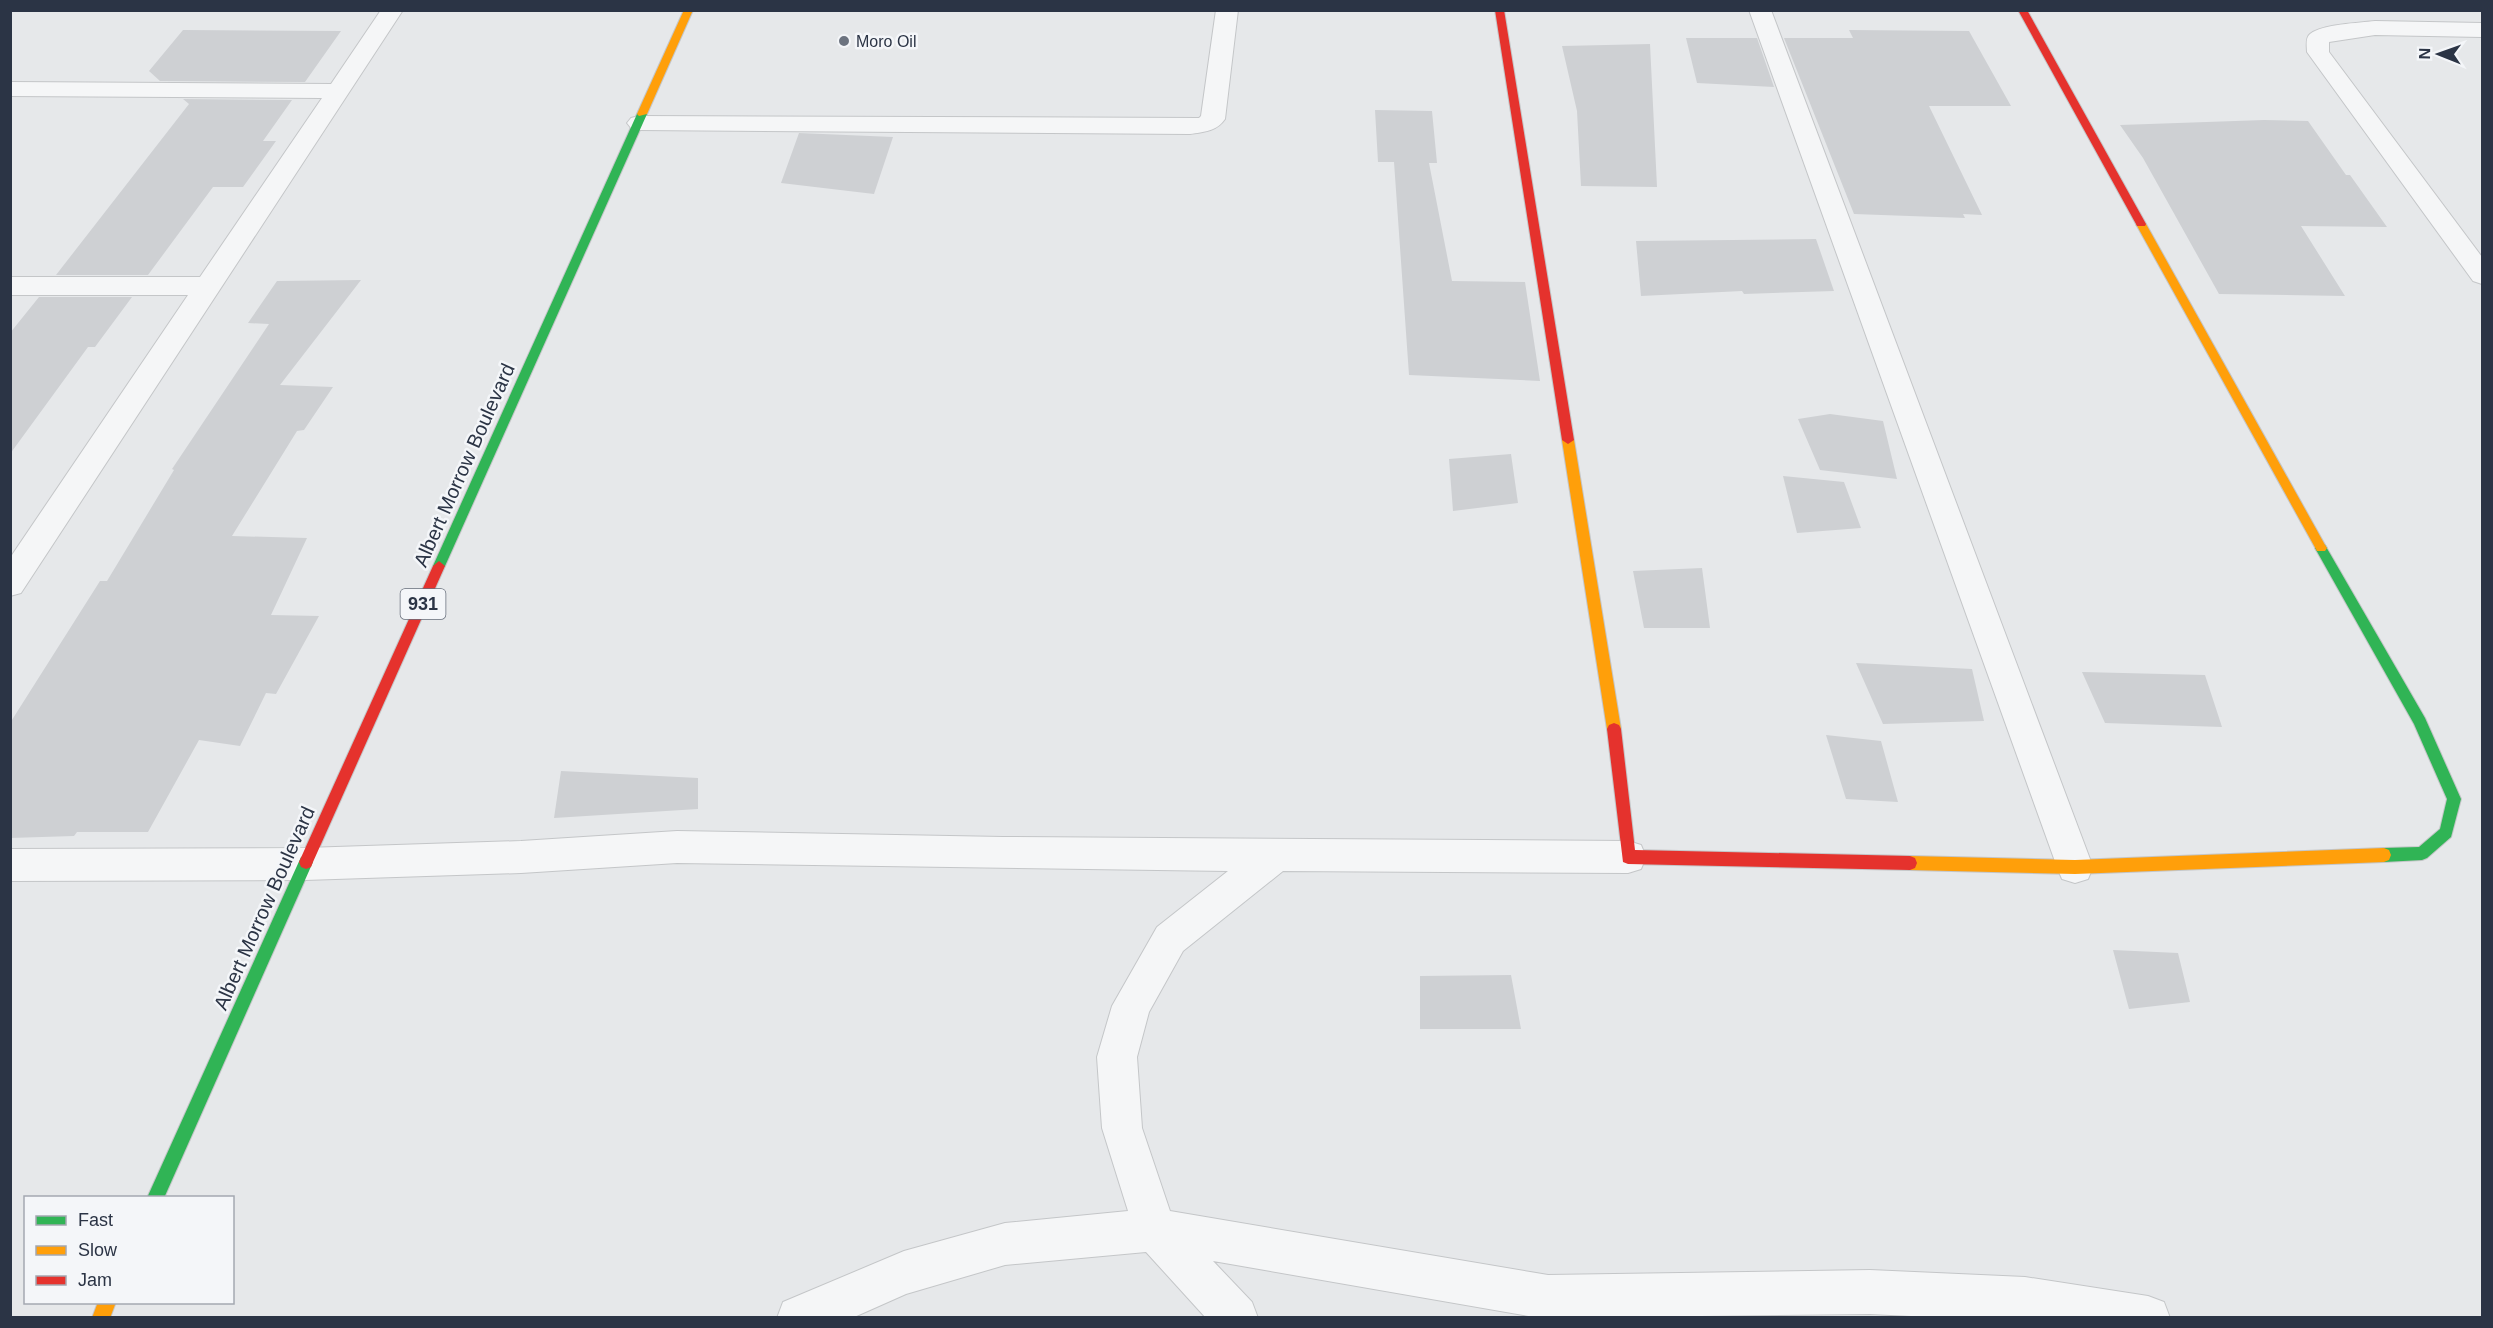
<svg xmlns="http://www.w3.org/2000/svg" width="2493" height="1328" font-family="Arial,sans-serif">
<rect width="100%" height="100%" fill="#e6e8ea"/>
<!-- building -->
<path fill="#ced0d3" d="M183,30L341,31L305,82L160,81L149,71Z
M1849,30L1969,31L2011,106H1929L1982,215L1963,214L1965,218L1854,214L1784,38H1853Z
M1686,38H1757L1774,87L1697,83Z
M1650,44L1657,187L1581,186L1577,111L1562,46Z
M183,99L292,100L263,141H276L243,187H213L148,275H56L189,104Z
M1375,110L1432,111L1437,163H1429L1452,281L1525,282L1540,381L1409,375L1394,162H1378Z
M2264,120L2308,121L2346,175H2350L2387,227L2301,226L2345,296L2219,294L2143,158L2120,125Z
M799,133L893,137L874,194L781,183Z
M1816,239L1834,291L1744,294L1742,291L1641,296L1636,241Z
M361,280L280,385L333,387L304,430L297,431L232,536L307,538L271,615L319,616L276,694L266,693L240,746L199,740L148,832H77L74,836L10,838V723L100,581H107L174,470L172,469L269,324L248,323L277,281Z
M39,297H132L95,347H88L10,454V333Z
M1830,414L1883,421L1897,479L1820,470L1798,419Z
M1511,454L1518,503L1453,511L1449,459Z
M1783,476L1844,482L1861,528L1797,533Z
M1702,568L1710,628H1644L1633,571Z
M1856,663L1972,669L1984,721L1883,724Z
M2082,672L2205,675L2222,727L2105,723Z
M1826,735L1881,741L1898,802L1846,799Z
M561,771L698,778V809L554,818Z
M2113,950L2178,953L2190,1002L2129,1009Z
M1511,975L1521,1029H1420V976Z"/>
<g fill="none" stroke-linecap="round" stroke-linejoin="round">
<defs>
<path id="street" d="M381,10H403L21,593L10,596V558L188,295H10V277H200L322,98L10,96V82L331,84Z
M1216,10H1238L1225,119C1217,131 1204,132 1190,134L639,130L631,128L627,123L631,118L639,116L1199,118L1201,116Z
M1749,10H1771L2093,867L2088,879L2075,883L2062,879L2057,867Z
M2375,21L2482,23V37L2375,35L2329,42V52L2482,257V284L2473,281L2307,52C2307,47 2305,38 2310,34C2322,24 2359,23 2375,21Z
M677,831L1003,837L1628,841L1641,845L1646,857L1641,869L1628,873L1283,871L1183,951L1149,1012L1137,1057L1142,1128L1170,1211L1548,1275L1870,1270L2025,1277L2148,1296L2164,1302L2170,1318H1952L1870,1314L1540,1318L1213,1261L1252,1302L1258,1318H1206L1146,1252L1005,1265L906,1294L852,1318H777L783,1302L904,1251L1005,1223L1128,1211L1102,1128L1097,1057L1112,1006L1157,927L1228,871L677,863L521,873L305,880L10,881V849L305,848L521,841Z"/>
<path id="fast" d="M642,111L647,114L445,566L439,571L434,570L433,566L637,114Z
M2321,543L2325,545L2425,718L2461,799L2451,837L2427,858L2422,860L2384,862L2379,860L2377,855L2379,850L2384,848L2419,847L2440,829L2447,799L2414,724L2315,548Z
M306,855L311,857L313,862L164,1198H147L301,857Z"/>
<path id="slow" d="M684,10H693L647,114L639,116L637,114Z
M2141,221L2146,224L2325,545L2327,548L2325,551H2317L2136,224Z
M1568,436L1574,440L1621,729L1619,733L1614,735L1609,733L1607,729L1562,440Z
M2384,848L2389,850L2391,855L2389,860L2384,862L2075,874L1910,870L1905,868L1903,863L1905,858L1910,856L2075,860Z
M98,1302H116L110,1318H92Z"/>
<path id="jam" d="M1495,10H1504L1574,440L1568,444L1562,440Z
M2018,10H2027L2146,224L2145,226H2137L2136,224Z
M439,561L445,566L313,862L311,867L306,869L301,867L299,862L433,566Z
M1614,723L1619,725L1621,729L1635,850L1910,856L1915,858L1917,863L1915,868L1910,870L1628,864L1623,862L1607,729L1609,725Z"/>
</defs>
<!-- street casing -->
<use href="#street" stroke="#c4c6c8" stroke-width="2"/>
<!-- fast casing -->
<use href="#fast" stroke="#c4c6c8" stroke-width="2"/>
<!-- slow casing -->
<use href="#slow" stroke="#c4c6c8" stroke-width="2"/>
<!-- jam casing -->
<use href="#jam" stroke="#c4c6c8" stroke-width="2"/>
<!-- street -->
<use href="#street" fill="#f5f6f7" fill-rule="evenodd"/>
<!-- fast -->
<use href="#fast" fill="#30b455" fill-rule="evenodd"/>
<!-- slow -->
<use href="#slow" fill="#ff9f0a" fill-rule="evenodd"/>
<!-- jam -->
<use href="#jam" fill="#e5322d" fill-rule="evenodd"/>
</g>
<!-- markers -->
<circle fill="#6c737f" stroke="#f4f6f9" stroke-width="2" cx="844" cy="41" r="6"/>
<g text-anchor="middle" stroke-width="5" stroke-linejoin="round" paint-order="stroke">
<!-- far-poi labels -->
<g font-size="16" fill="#2b3445" stroke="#f4f6f9" text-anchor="start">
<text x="856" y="47">Moro Oil</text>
</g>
<!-- shield labels -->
<rect fill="#f4f6f9" stroke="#676e7b" stroke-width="1.5" x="400.5" y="589" width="45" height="30" rx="4.5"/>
<g font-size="18" font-weight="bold" fill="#2b3445">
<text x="423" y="610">931</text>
</g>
<!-- street labels -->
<g font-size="20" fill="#2b3445" stroke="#f4f6f9">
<text transform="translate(464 465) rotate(-66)" y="7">Albert Morrow Boulevard</text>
<text transform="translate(264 908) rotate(-66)" y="7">Albert Morrow Boulevard</text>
</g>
</g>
<!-- border -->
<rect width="2493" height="1328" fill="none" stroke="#2b3445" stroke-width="24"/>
<!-- legend -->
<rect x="24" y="1196" width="210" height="108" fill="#f4f6f9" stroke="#a4a8b1" stroke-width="1.5"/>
<rect x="36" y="1216" width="30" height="9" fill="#30b455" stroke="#a4a8b1" stroke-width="1.5"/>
<text x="78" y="1226" font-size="18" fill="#2b3445">Fast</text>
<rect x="36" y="1246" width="30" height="9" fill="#ff9f0a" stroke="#a4a8b1" stroke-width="1.5"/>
<text x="78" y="1256" font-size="18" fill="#2b3445">Slow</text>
<rect x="36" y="1276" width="30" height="9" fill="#e5322d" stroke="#a4a8b1" stroke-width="1.5"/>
<text x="78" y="1286" font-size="18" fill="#2b3445">Jam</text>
<!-- north arrow -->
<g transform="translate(2439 54) rotate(271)" stroke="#f4f6f9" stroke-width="4.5" paint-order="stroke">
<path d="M0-4.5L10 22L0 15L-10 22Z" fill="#2b3445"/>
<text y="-9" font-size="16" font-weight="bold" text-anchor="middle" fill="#2b3445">N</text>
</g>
</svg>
